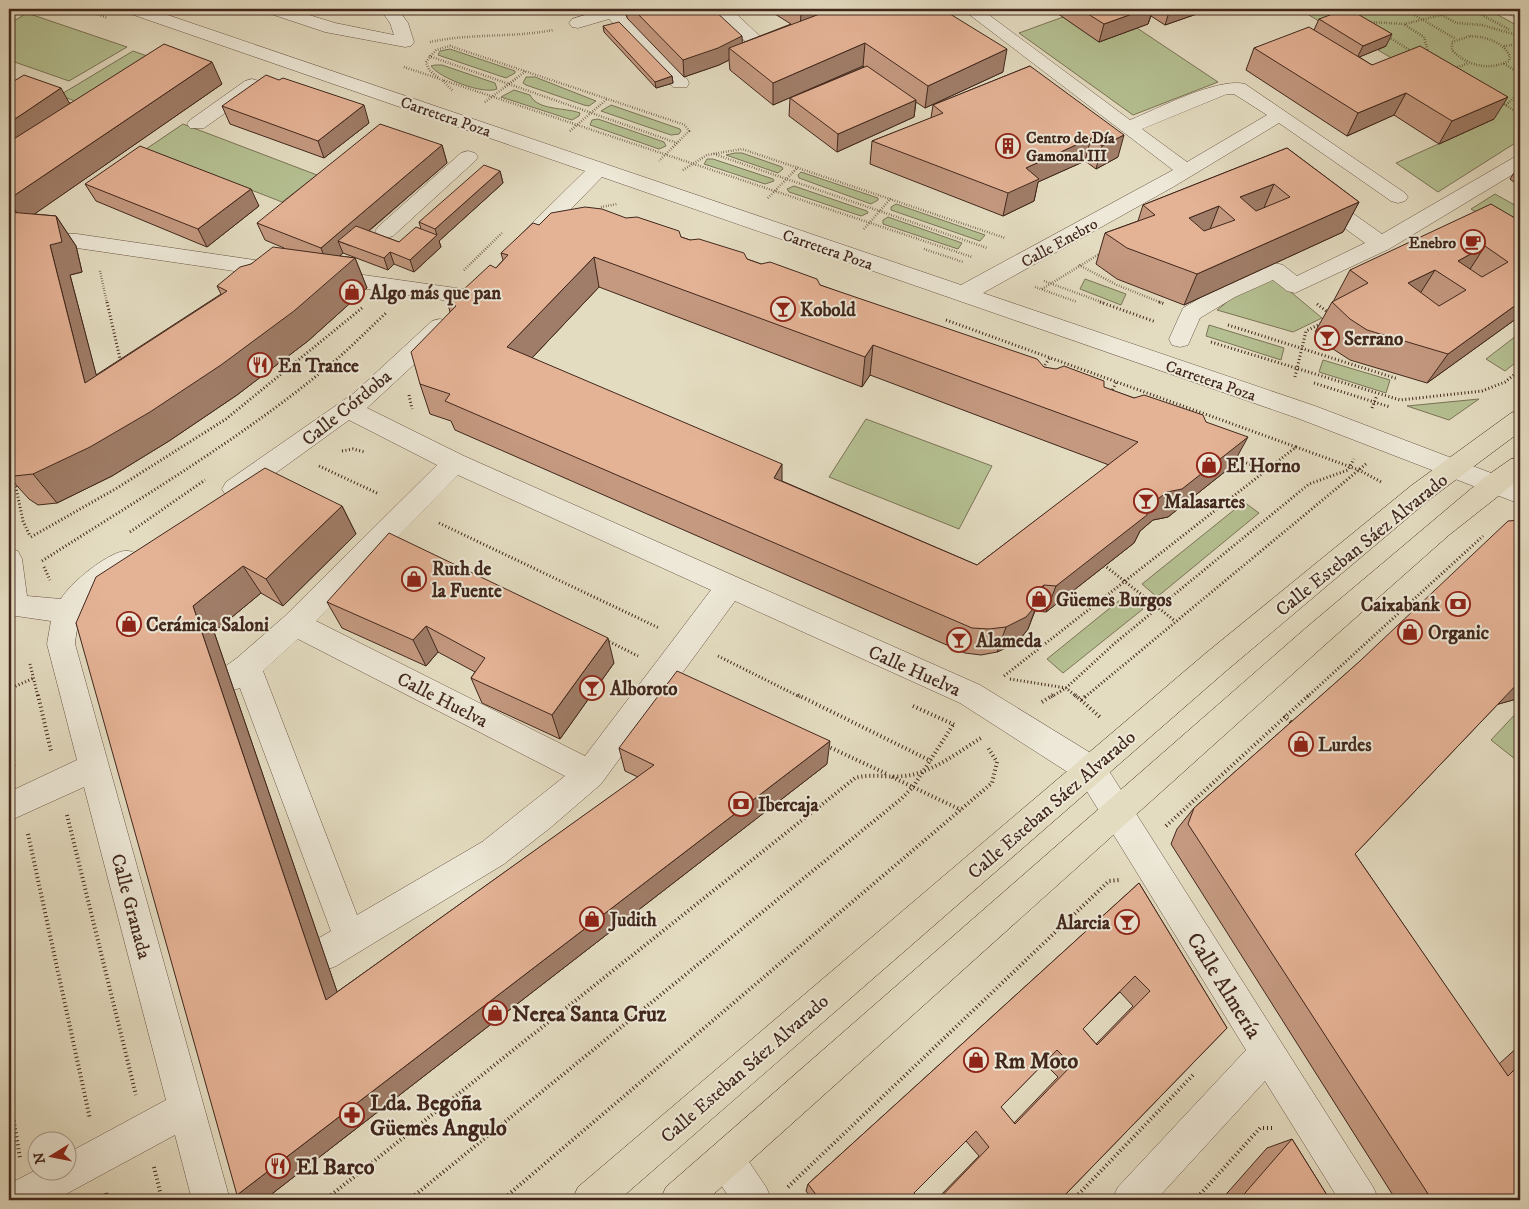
<svg xmlns="http://www.w3.org/2000/svg" width="1529" height="1209" font-family="'IM FELL DW Pica',serif">
<rect width="100%" height="100%" fill="#e4dcc1"/>
<filter id="stains"><feTurbulence type="fractalNoise" baseFrequency=".004" numOctaves="4"/><feColorMatrix values="0 0 0 0 .2 0 0 0 0 .09 0 0 0 0 .02 0 0 0 .5 -.17"/></filter>
<radialGradient id="worn" r=".72"><stop offset=".6" stop-color="#630" stop-opacity="0"/><stop offset="1" stop-color="#630" stop-opacity=".3"/></radialGradient>
<!-- green -->
<path fill="#b5c092" stroke="#7b7457" d="M1299,9H1487L1520,27V140L1438,192L1396,163L1494,119L1378,50L1386,46L1327,26Z
M27,13L127,47L69,81L9,60V24Z
M1063,17L1099,42L1137,28L1218,82L1133,115L1019,33Z
M450,49L515,71V73L506,78L438,55L440,51Z
M133,51L170,64L96,110L60,95Z
M435,65H442L495,83L497,89C484,95 439,78 431,66Z
M526,77H535L596,101L589,106L584,105L526,85L523,83Z
M514,90L530,95C538,111 564,107 580,113L579,116L572,120L501,97Z
M611,105L680,129L681,131L679,134L671,135L601,111Z
M598,119L664,142L666,146L659,149L590,125L592,120Z
M183,124L317,175L282,202L146,149Z
M735,153H742L782,167L783,169L778,173L726,155Z
M707,159H713L773,179L774,181L765,184L704,164Z
M801,172L878,198V200L871,204L799,178L798,175Z
M794,186L867,211L868,213L861,216L789,192L787,189Z
M1495,194L1520,208V237L1471,209Z
M896,204L985,235L980,241L891,210V207Z
M888,217L962,243L958,249L883,224V220Z
M1274,278L1322,318L1293,332L1217,310L1233,297Z
M1085,279L1126,294L1121,305L1080,289Z
M1209,325L1284,348L1281,360L1206,336Z
M1520,333V359L1505,371L1486,359Z
M1323,360L1390,380L1386,393L1319,372Z
M1479,399L1449,420L1407,406Z
M866,419L992,466L959,529L829,477Z
M1244,502L1259,513L1157,597L1142,584Z
M1126,595L1143,609L1063,673L1047,659Z
M1520,709V763L1491,740Z"/>
<g fill="none" stroke-linecap="round" stroke-linejoin="round">
<defs>
<path id="minor" d="M125,9H150L961,285L1173,170L962,9H981L1130,120C1157,109 1218,77 1245,84L1405,193L1408,197L1405,201L1398,203L1391,201L1279,123L1173,187L983,293L1315,406L1520,484V504L1297,418L602,177L537,244L529,246L521,244L518,239L521,234L585,171L128,13ZM1227,94H1234L1267,115L1187,162L1142,129Z
M265,9H290L335,23L394,35L390,23L380,9H398L408,23L414,42L411,46L405,47L325,32L268,13Z
M604,9H619L687,79L689,83L687,87H673L609,19L578,28L572,27L569,23L572,19Z
M713,9H731L765,41L768,45L765,49H753Z
M252,79L259,81L261,85L259,89L204,128H190L187,124L190,120L245,81Z
M468,151L475,153L478,157L475,161L393,236L386,238L379,236L375,231L379,226L461,153Z
M1520,156V170L1389,249L1295,293L1287,291L1273,280L1235,297L1200,318L1188,345L1180,347L1172,345L1169,339L1183,308L1219,287L1275,263L1283,265L1297,276L1365,243L1313,205L1310,200L1313,195L1320,194L1327,195L1382,234L1513,158Z
M9,231L77,234L282,264L290,266L293,271L290,276L282,278L77,248L9,245Z
M328,270L470,290L478,292L481,297L478,302L470,304L320,282L317,277L320,272Z
M440,319L448,321L451,327L448,333L367,408L464,456L980,685L1102,760L1373,1187L1379,1200H1339L1265,1081L1156,1200H1112L1118,1187L1246,1050L1080,780L960,703L735,601L601,784L550,828L504,864L336,966L324,971L312,966L307,954L312,942L331,931L240,688L230,691L220,688L216,679L220,670L237,658L285,616L437,465L349,420L244,496L235,499L226,496L222,489L226,482L354,393L432,321ZM458,475L711,590L585,756L316,621ZM298,639L565,776L482,842L357,915L263,671Z
M9,548L18,551L22,559L27,596L61,599C70,583 106,554 124,551C128,550 132,552 135,553L139,561C135,570 128,573 119,579C91,598 78,609 75,644L230,1200H192L175,1135L55,1200H9V1184L38,1169V1172H68V1153L166,1100L84,787L9,821V792L77,760L47,644L51,621L9,615Z
M726,1141L739,1147L766,1187L772,1200H731L713,1173L707,1160L713,1147Z"/>
<path id="major" d="M1520,410V432L1430,499L1226,671L619,1200H572L578,1187L1206,653L1412,485L1511,413Z
M1520,457V479L1449,535L1327,643L707,1200H660L666,1187L1307,627L1485,477L1511,459Z"/>
</defs>
<!-- minor casing -->
<use href="#minor" stroke="#6a5445" stroke-width="1"/>
<!-- major casing -->
<use href="#major" stroke="#41271c" stroke-width="1"/>
<!-- path-far2 -->
<path stroke="#41271c" stroke-width="2.5" stroke-dasharray="0.5 2" stroke-linecap="butt" d="M82,9L108,18
M1404,9L1456,39
M1431,9L1456,23L1482,25L1520,36
M1471,9L1510,30
M1500,9L1520,20
M1369,22L1405,24L1441,15
M1405,25L1424,37L1428,52
M1387,36L1411,51
M1470,36C1486,37 1502,41 1510,56L1509,61C1489,71 1467,66 1452,50V42Z
M430,42C471,33 512,38 553,30
M1504,46L1520,44
M429,56L677,143
M1504,64L1520,73
M404,67L972,257
M1455,68L1469,63
M438,77L429,70L426,62L436,50L450,46L685,125L689,131L659,161
M443,81L453,91
M485,102L526,71
M1502,103L1520,114
M1506,105L1520,92
M570,131L607,99
M714,154L987,248
M683,170L707,155L742,149L1005,238
M768,198L798,167
M601,207L617,204
M864,229L891,198
M924,249L963,262
M1079,265L1117,285L1162,303
M464,270L502,233
M100,271L107,303
M1044,281L1104,303
M1035,287L1077,302
M1042,289L1101,253"/>
<!-- path-far1 -->
<path stroke="#41271c" stroke-width="3" stroke-dasharray="1 2.5" stroke-linecap="butt" d="M107,302L121,363
M1100,302L1156,322
M1159,302L1165,304
M1317,304L1330,314
M946,320L1296,447
M1228,325L1398,379
M1211,342L1400,400L1482,391L1505,382L1520,370
M1043,368L1050,357
M1295,377L1306,331L1324,322
M1314,383L1390,407
M1111,393L1117,381
M409,395L412,409
M1372,408L1377,395
M342,451L353,449L365,452
M1233,458L1265,470
M319,466L379,494
M15,483L23,521L30,536
M439,523L659,628
M130,532L205,480
M31,537L117,488L226,419L362,308
M42,561C142,497 246,436 337,359C354,344 370,328 387,312
M1104,565L1175,621
M44,567L50,580
M606,640L638,656
M718,656L800,697
M30,664L38,697
M1004,676L1296,447L1359,470L1383,483
M1010,679L1066,688L1077,697
M9,689L34,678
M1051,697L1066,688L1115,643L1309,484L1348,470L1354,459
M1085,697L1366,464
M1307,697L1483,536"/>
<!-- path -->
<path stroke="#41271c" stroke-width="4" stroke-dasharray="1 3" stroke-linecap="butt" d="M38,695L51,751
M798,695L931,761
M1075,695L1081,700L1087,695
M1081,700L1101,718
M1042,702L1053,695
M913,706L955,725
M1284,716L1293,724
M9,746L14,769
M827,746L887,774
M892,777L961,810
M67,815L136,1095
M1166,826L1309,695
M28,834L90,1119
M9,1093L20,1158
M154,1167L162,1200
M788,1187L1109,881L1119,880
M106,1193L108,1200
M325,1200L855,778C872,773 888,778 905,776C932,773 958,752 981,738
M409,1200L901,799L913,787L953,725
M502,1200L992,783L997,762L987,746
M1073,1200L1194,1074
M1195,1200L1260,1128H1272"/>
<!-- minor -->
<use href="#minor" fill="#ede8d7" fill-rule="evenodd"/>
<!-- major -->
<use href="#major" fill="#e4dcc1" fill-rule="evenodd"/>
</g>
<!-- wall -->
<path fill="#c49980" stroke="#41271c" fill-rule="evenodd" d="M626,9H713L742,43L791,24L767,9H942L1003,72L925,108L916,102L914,117L837,152L789,116L790,98L864,67L863,66L773,105L730,70L729,60L719,65L684,77L627,18Z
M1051,9H1211L1165,25L1151,16L1148,24L1099,42Z
M1319,19L1386,46L1359,57L1372,65L1494,119L1439,144L1394,115L1347,136L1246,70L1254,48L1314,30Z
M603,26L672,76L673,83L656,88L604,32Z
M1030,66L1118,157L1096,169L1085,161L1038,182L1034,201L1003,216L870,164L872,141L931,118L933,105Z
M9,84L70,103L222,84L34,214L56,216L76,246L82,272L70,275L96,375L221,294L217,286L251,264L284,248L265,240L257,223L442,145L447,163L369,231L399,242L421,229L419,222L500,171L503,183L439,241L441,247L414,272L394,264L388,270L343,253L340,256L355,258L367,288L308,341L237,395L169,441L112,476L57,503L38,505L29,499L9,477Z
M222,106L369,123L324,158L230,124Z
M1287,148L1359,202L1343,232L1184,305L1117,279L1096,264L1105,233L1138,221L1143,205Z
M1520,164V187L1510,179Z
M85,184L259,206L207,247L96,201Z
M1520,221V316L1427,383L1350,360L1333,349L1315,332L1332,302L1334,301V300L1350,270Z
M539,225L681,237L747,259L820,285L1044,367L1134,398L1206,422L1232,466L1168,517L1153,520L1140,531L1134,543L1046,612L1035,611L1028,629L1017,643L997,652L981,655L965,653L455,430L451,421L430,414L420,384L450,312L448,304L496,268L503,260L501,253ZM599,287L862,387L870,375L1109,465L977,565L782,481L532,358Z
M342,506L356,534L283,606L261,593L214,632L337,992L638,777L625,771L619,748L827,764L264,1200L76,623Z
M1520,520V698L1498,704L1355,854L1499,1064L1520,1045V1200H1396L1171,844L1177,829L1194,808Z
M327,602L614,663L560,739L482,703L471,678L475,672L438,652L426,666L342,628Z
M1139,883L1227,1028L1060,1200H936L979,1156L966,1141L914,1193L920,1200H813L806,1191L808,1184ZM1120,992L1133,1006L1096,1044L1083,1029ZM1044,1063L1058,1077L1014,1123L1001,1107Z
M1292,1139L1330,1200H1221L1267,1148Z"/>
<!-- shaded-wall -->
<path fill="#a07d68" stroke="#41271c" d="M810,9H847L800,30L801,13Z
M1146,9H1153L1148,24L1099,42L1104,24Z
M1170,9H1211L1165,25Z
M1392,34L1386,46L1357,58L1363,46Z
M742,36L743,54L729,48V60L719,65L684,77L683,60Z
M865,43L863,66L773,105V83Z
M1007,49L1003,72L925,108L928,86Z
M212,62L222,84L23,222L9,201V199Z
M672,76L673,83L656,88L655,82Z
M61,88L71,106L9,148V123Z
M1406,93L1394,115L1347,136L1358,113Z
M1508,97L1494,119L1439,144L1452,121Z
M916,100L914,117L837,152L838,134Z
M364,105L369,123L324,158L318,141Z
M1124,135L1118,157L1096,169L1102,146Z
M1091,138L1085,161L1038,182L1034,201L1003,216L1008,193L1026,168Z
M442,145L447,163L351,246L338,241L343,253L328,266L321,248Z
M500,171L503,183L439,241L441,247L414,272L410,260L437,235L435,229Z
M1274,184L1261,215L1235,220L1240,197Z
M251,189L259,206L207,247L198,229Z
M1359,202L1343,232L1184,305L1197,274Z
M1219,206L1207,237L1189,218Z
M56,216L76,246L82,272L70,275L106,412L85,383L50,245Z
M1485,246L1465,277L1458,261Z
M390,252L394,264L388,270L384,258Z
M594,257L599,287L514,377L507,347Z
M355,258L367,288L308,341L237,395L169,441L112,476L57,503L33,474Z
M1435,270L1416,300L1408,283Z
M1520,302V316L1427,383L1448,354Z
M873,345L870,375L862,387L865,357Z
M1248,437L1232,466L1168,517L1153,520L1140,531L1134,543L1046,612L1056,586L1146,508L1167,492Z
M782,464V492L774,478Z
M342,506L356,534L283,606L266,579Z
M243,566L261,593L214,632L345,1015L326,1000L193,606Z
M1044,585L1028,629L1017,643L997,652L1006,627L1035,592Z
M426,626L438,652L426,666L413,640Z
M608,638L614,663L560,739L552,715Z
M1520,681V698L1492,706Z
M830,741L827,764L264,1200H258L237,1195Z"/>
<!-- building -->
<path fill="#e4b295" stroke="#41271c" fill-rule="evenodd" d="M633,9H713L742,36L718,48L683,60Z
M794,9H810L801,13Z
M833,9H942L1007,49L928,86L865,43L773,83L729,48Z
M1080,9H1146L1104,24Z
M1346,9H1349L1392,34L1363,46L1319,19Z
M619,22L672,76L655,82L603,26Z
M1309,27L1372,65L1420,46L1508,97L1452,121L1406,93L1358,113L1254,48Z
M164,44L212,62L9,199V161L11,160L9,159V142Z
M867,66L916,100L838,134L790,98Z
M1030,66L1124,135L1102,146L1091,138L1026,168L1039,179L1008,193L872,141L943,113L933,105Z
M24,75L61,88L9,123V84Z
M266,75L279,80L283,78L364,105L318,141L222,106Z
M380,124L442,145L321,248L257,223Z
M140,146L251,189L198,229L85,184Z
M1287,148L1359,202L1197,274L1127,248L1105,233L1155,215L1143,205ZM1274,184L1290,197L1256,211L1240,197ZM1219,206L1235,220L1204,231L1189,218Z
M484,165L500,171L435,229L419,222Z
M1491,204L1520,221V302L1448,354L1367,330L1350,319L1332,302L1368,283L1350,270ZM1485,246L1508,262L1482,277L1458,261ZM1435,270L1466,290L1439,306L1408,283Z
M585,207L602,209L626,218L637,217L679,231L681,237L690,240L699,239L744,253L747,259L761,264L770,262L817,279L820,285L1037,359L1044,367L1056,369L1064,366L1104,381V387L1134,398L1144,395L1203,415L1206,422L1248,437L1182,489L1167,492L1146,508L1147,515L1056,586L1044,585L1035,592L1038,603L1026,617L1006,627L989,629L972,628L445,401L450,394L420,384L411,352L456,306L448,304L490,265L496,268L508,255L501,253L533,223L539,225L551,213ZM594,257L865,357L873,345L1138,442L977,565L774,478L782,464L507,347Z
M9,212L56,216L62,242L50,245L85,383L227,291L217,286L240,267L251,264L273,247L355,258L294,311L221,365L150,412L90,447L33,474L14,476L9,474Z
M356,226L399,242L416,227L437,235L410,260L390,252L384,258L338,241Z
M265,468L342,506L266,579L243,566L193,606L326,1000L654,765L619,748L677,671L830,741L237,1195L76,623L96,577Z
M1520,520V681L1355,854L1508,1076L1520,1064V1200H1432L1188,824L1194,808L1360,661L1508,521Z
M389,533L608,638L552,715L471,678L485,658L426,626L413,640L327,602Z
M1139,883L1227,1028L1060,1200H938L989,1147L976,1131L914,1193L920,1200H820L808,1184ZM1135,976L1150,991L1097,1045L1083,1029ZM1057,1050L1072,1065L1015,1124L1001,1107Z
M1292,1139L1330,1200H1239Z"/>
<!-- icons -->
<defs>
<symbol id="building-ring" viewBox="-11 -11 22 22"><circle r="9.5" fill="#ede8d7" stroke="#8f2418" stroke-width="1.5"/><path d="M-4-6H4V6H1V3H-1V6H-4ZM-2.5-4.3h1.7v1.8h-1.7ZM.8-4.3h1.7v1.8H.8ZM-2.5-1h1.7V.8h-1.7ZM.8-1h1.7V.8H.8Z" fill="#8f2418"/></symbol>
<symbol id="cafe-ring" viewBox="-11 -11 22 22"><circle r="9.5" fill="#ede8d7" stroke="#8f2418" stroke-width="1.5"/><path d="M-5.5-4.5H6V0H3Q3 3.5 0 3.5H-2.5Q-5.5 3.5-5.5 0ZM3-3.2v2h1.7v-2ZM-6 4.5H4V6H-6Z" fill="#8f2418"/></symbol>
<symbol id="shop-ring" viewBox="-11 -11 22 22"><circle r="9.5" fill="#ede8d7" stroke="#8f2418" stroke-width="1.5"/><path d="M-5-2.5h2.3a2.7 3.5 0 0 1 5.4 0H5L5.5 6h-11ZM-1.5-2.5h3a1.5 2.3 0 0 0-3 0Z" fill="#8f2418"/></symbol>
<symbol id="bar-ring" viewBox="-11 -11 22 22"><circle r="9.5" fill="#ede8d7" stroke="#8f2418" stroke-width="1.5"/><path d="M-6-5H6L.8 .8V4.5H3.5V6h-7V4.5H-.8V.8Z" fill="#8f2418"/></symbol>
<symbol id="restaurant-ring" viewBox="-11 -11 22 22"><circle r="9.5" fill="#ede8d7" stroke="#8f2418" stroke-width="1.5"/><path d="M-5-6h1v4h1v-4h1v4h1v-4h1v5L-1.5 .5V6h-2V.5L-5-1ZM5-6V6H3V1.5H1.5Q1.5-4 5-6Z" fill="#8f2418"/></symbol>
<symbol id="bank-ring" viewBox="-11 -11 22 22"><circle r="9.5" fill="#ede8d7" stroke="#8f2418" stroke-width="1.5"/><path d="M-6-4H6V4H-6ZM0-2.3a2.3 2.3 0 1 0 0 4.6a2.3 2.3 0 1 0 0-4.6Z" fill="#8f2418"/></symbol>
<symbol id="pharmacy-ring" viewBox="-11 -11 22 22"><circle r="9.5" fill="#ede8d7" stroke="#8f2418" stroke-width="1.5"/><path d="M-2-6h4v4h4v4h-4v4h-4v-4h-4v-4h4Z" fill="#8f2418"/></symbol>
</defs>
<g fill-rule="evenodd">
<use href="#building-ring" x="994" y="132" width="28" height="28"/>
<use href="#cafe-ring" x="1459" y="228" width="28" height="28"/>
<use href="#shop-ring" x="338" y="278" width="28" height="28"/>
<use href="#bar-ring" x="769" y="295" width="28" height="28"/>
<use href="#bar-ring" x="1313" y="324" width="28" height="28"/>
<use href="#restaurant-ring" x="246" y="351" width="28" height="28"/>
<use href="#shop-ring" x="1195" y="451" width="28" height="28"/>
<use href="#bar-ring" x="1132" y="487" width="28" height="28"/>
<use href="#shop-ring" x="400" y="565" width="28" height="28"/>
<use href="#shop-ring" x="1025" y="585" width="28" height="28"/>
<use href="#bank-ring" x="1444" y="590" width="28" height="28"/>
<use href="#shop-ring" x="115" y="610" width="28" height="28"/>
<use href="#shop-ring" x="1396" y="618" width="28" height="28"/>
<use href="#bar-ring" x="945" y="626" width="28" height="28"/>
<use href="#bar-ring" x="578" y="674" width="28" height="28"/>
<use href="#shop-ring" x="1287" y="730" width="28" height="28"/>
<use href="#bank-ring" x="727" y="790" width="28" height="28"/>
<use href="#shop-ring" x="578" y="905" width="28" height="28"/>
<use href="#bar-ring" x="1113" y="908" width="28" height="28"/>
<use href="#shop-ring" x="481" y="999" width="28" height="28"/>
<use href="#shop-ring" x="962" y="1046" width="28" height="28"/>
<use href="#pharmacy-ring" x="338" y="1101" width="28" height="28"/>
<use href="#restaurant-ring" x="264" y="1152" width="28" height="28"/>
</g>
<g text-anchor="middle" stroke-width="4" stroke-linejoin="round" paint-order="stroke">
<!-- far-street labels -->
<g font-size="16" fill="#41271c" stroke="#ede8d7">
<text transform="translate(446 116) rotate(19)" y="6">Carretera Poza</text>
<text transform="translate(1059 242) rotate(-29)" y="6">Calle Enebro</text>
<text transform="translate(828 249) rotate(19)" y="6">Carretera Poza</text>
<text transform="translate(1211 380) rotate(19)" y="6">Carretera Poza</text>
</g>
<!-- far-poi labels -->
<g font-size="16" font-weight="bold" fill="#41271c" stroke="#ede8d7" text-anchor="start">
<text x="1026" y="143">Centro de Día<tspan x="1026" dy="18">Gamonal III</tspan></text>
<text x="1456" y="248" text-anchor="end">Enebro</text>
</g>
<!-- poi labels -->
<g font-size="19" font-weight="bold" fill="#41271c" stroke="#ede8d7" text-anchor="start">
<text x="370" y="299">Algo más que pan</text>
<text x="800" y="316">Kobold</text>
<text x="1344" y="345">Serrano</text>
<text x="278" y="372">En Trance</text>
<text x="1226" y="472">El Horno</text>
<text x="1164" y="508">Malasartes</text>
<text x="432" y="575">Ruth de<tspan x="432" dy="22">la Fuente</tspan></text>
<text x="1056" y="606">Güemes Burgos</text>
<text x="1440" y="611" text-anchor="end">Caixabank</text>
<text x="146" y="631">Cerámica Saloni</text>
<text x="1428" y="639">Organic</text>
<text x="976" y="647">Alameda</text>
<text x="610" y="695">Alboroto</text>
<text x="1318" y="751">Lurdes</text>
<text x="758" y="811">Ibercaja</text>
<text x="610" y="926">Judith</text>
<text x="1110" y="929" text-anchor="end">Alarcia</text>
</g>
<!-- street labels -->
<g font-size="19" fill="#41271c" stroke="#ede8d7">
<text transform="translate(346 407) rotate(-39)" y="7">Calle Córdoba</text>
<text transform="translate(1361 544) rotate(-39)" y="7">Calle Esteban Sáez Alvarado</text>
<text transform="translate(915 670) rotate(24)" y="7">Calle Huelva</text>
<text transform="translate(443 699) rotate(27)" y="7">Calle Huelva</text>
<text transform="translate(1051 804) rotate(-41)" y="7">Calle Esteban Sáez Alvarado</text>
<text transform="translate(132 906) rotate(75)" y="7">Calle Granada</text>
<text transform="translate(744 1068) rotate(-41)" y="7">Calle Esteban Sáez Alvarado</text>
</g>
<!-- near-street labels -->
<g font-size="22" fill="#41271c" stroke="#ede8d7">
<text transform="translate(1225 985) rotate(58)" y="8">Calle Almería</text>
</g>
<!-- near-poi labels -->
<g font-size="22" font-weight="bold" fill="#41271c" stroke="#ede8d7" text-anchor="start">
<text x="512" y="1021">Nerea Santa Cruz</text>
<text x="994" y="1068">Rm Moto</text>
<text x="370" y="1110">Lda. Begoña<tspan x="370" dy="25">Güemes Angulo</tspan></text>
<text x="296" y="1174">El Barco</text>
</g>
</g>
<!-- margin -->
<rect width="1529" height="1209" fill="none" stroke="#e4dcc1" stroke-width="30"/>
<rect x="10" y="10" width="1509" height="1189" fill="none" stroke="#41271c" stroke-width="2.5"/>
<rect x="15" y="15" width="1499" height="1179" fill="none" stroke="#41271c"/>
<!-- north arrow -->
<g transform="translate(52 1156) rotate(260)"><circle r="24" fill="#ede8d7" stroke="#a89b8c"/>
<path d="M0-4L9 19L0 12L-9 19Z" fill="#8f2418"/>
<text y="-8" font-size="14" font-weight="bold" text-anchor="middle" fill="#41271c">N</text>
</g>
<rect width="100%" height="100%" filter="url(#stains)"/>
<rect width="100%" height="100%" fill="url(#worn)"/>
</svg>
